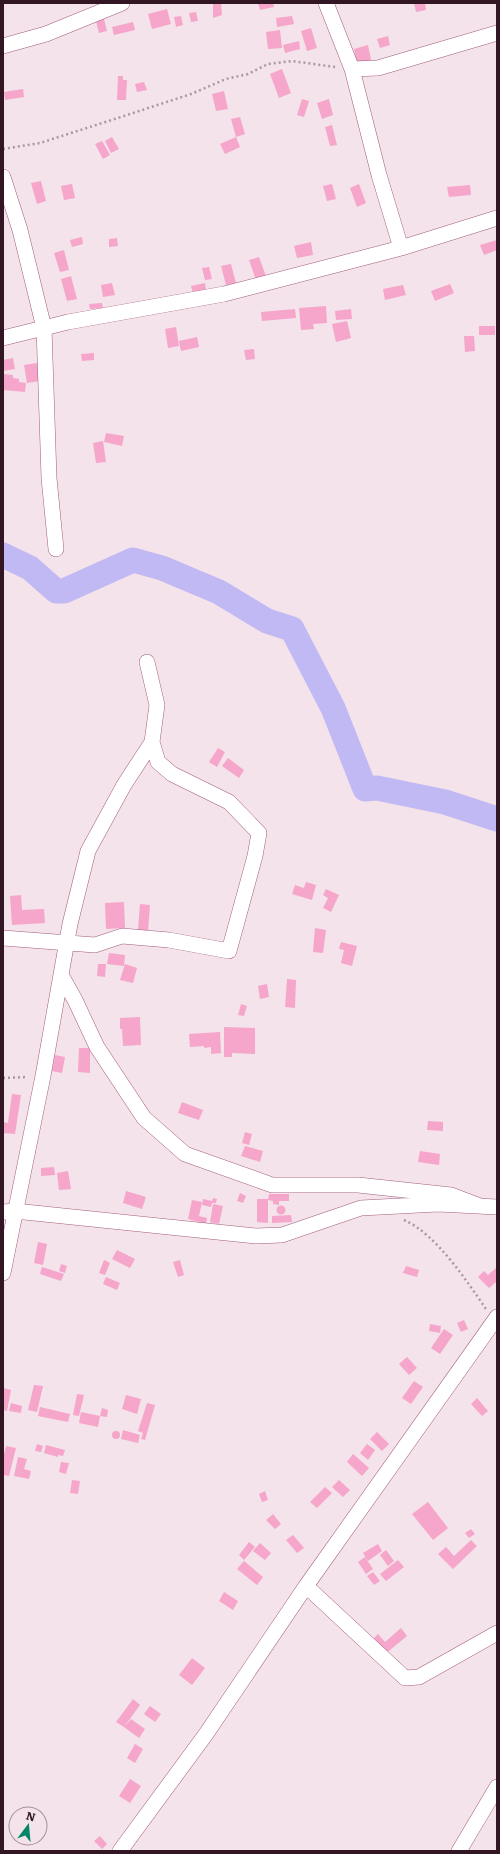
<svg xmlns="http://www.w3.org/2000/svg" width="500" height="1854" font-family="Literata,serif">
<rect width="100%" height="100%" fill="#f4e3ea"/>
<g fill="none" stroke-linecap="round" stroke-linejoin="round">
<!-- river -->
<path stroke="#c1b9f3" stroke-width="25" d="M3,555L30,568L56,591H64L133,560L162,568L219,592L267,621L292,629L333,708L365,789L377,788L445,802L497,819"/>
</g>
<!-- building -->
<path fill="#f5a6ca" d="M213,3H221L222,15L213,18Z
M258,3H273L274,7L260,10Z
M414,3H425L426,10L416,12Z
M167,9L171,24L152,29L148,14Z
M196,12L198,21L191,22L189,13Z
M181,16L183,25L176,27L174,17Z
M292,16L294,24L277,27L276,18Z
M104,19L107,31L99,33L96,21Z
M133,22L135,30L114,35L112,27Z
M311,28L317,48L307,51L301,31Z
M280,30L282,48L268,49L266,32Z
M388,36L390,45L380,48L377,39Z
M299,41L300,49L285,53L283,45Z
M368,45L371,60L357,63L354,49Z
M282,69L291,93L279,98L270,74Z
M118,76H123V80H127L126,100H117Z
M144,82L147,90L137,92L135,84Z
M23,89L24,97L5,100L4,92Z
M224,91L228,109L216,111L212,94Z
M302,99L309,101L304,117L297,115Z
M329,99L333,115L322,119L317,103Z
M240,117L245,134L236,137L231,119Z
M332,125L337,145L330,146L325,127Z
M112,137L119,149L111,153L105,141Z
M236,137L240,147L225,154L220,144Z
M102,141L110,155L103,159L95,144Z
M41,181L46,201L37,204L31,183Z
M72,184L75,198L64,200L61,186Z
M332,184L336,199L327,201L323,186Z
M359,184L366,203L357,207L350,188Z
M470,185L471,195L449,197L447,187Z
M82,237L83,244L72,247L70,240Z
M117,238L118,246L109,247V239Z
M497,240V250L484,255L480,245Z
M311,242L313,255L297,258L294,246Z
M64,250L69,270L60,272L54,253Z
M259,257L266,276L256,280L249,260Z
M231,264L236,283L226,285L221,266Z
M209,267L212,279L205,280L202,268Z
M71,276L77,299L67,301L61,279Z
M112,283L115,295L103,297L101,285Z
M205,283L206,290L193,293L191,286Z
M450,284L454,293L435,301L431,291Z
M403,285L406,295L385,300L383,289Z
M102,303L103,308L90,309L89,304Z
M326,306L327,323L313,324L314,329L301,330L299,308Z
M295,309L296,318L262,321L261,312Z
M351,309L352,319L336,320L335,311Z
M347,321L351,338L336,342L332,324Z
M479,326H495V335H479Z
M176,327L179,346L168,348L165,329Z
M464,336H474L475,351L465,352Z
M197,337L199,347L181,351L179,341Z
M254,349L255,359L246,360L244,350Z
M94,353V360L82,361L81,354Z
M13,358L15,369L3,371V360Z
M37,363L40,381L27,383L24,365Z
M4,374L13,375V378L19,379V382L26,383L25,392L3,390Z
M106,433L124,436L122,446L104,442Z
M103,441L106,462L96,463L93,443Z
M218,748L225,752L217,767L209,762Z
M228,758L244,770L239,778L222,766Z
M306,882L316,885L312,900L292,894L295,885L304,888Z
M326,889L339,895L331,912L323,908L328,898L323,895Z
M21,895L22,910L44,909L45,923L12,925L10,896Z
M124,902L125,928L106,929L105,903Z
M140,904L150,905L148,931L138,930Z
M315,928L326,930L323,953L313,952Z
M341,942L357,946L352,966L341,963L344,950L339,949Z
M109,953L125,955L124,966L107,964Z
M98,964H106L105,977L97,976Z
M125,964L137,968L133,983L120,980Z
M287,979L296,980L295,1008L285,1007Z
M267,984L269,997L260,999L258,986Z
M241,1004L247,1006L244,1016L238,1015Z
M140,1017L141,1045L123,1046L122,1029H120V1018Z
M224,1027L255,1028V1054L232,1053V1057H224Z
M220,1032L221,1053L211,1054V1047L204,1048V1046L190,1047L189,1034Z
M79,1048H90V1073L78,1072Z
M55,1055L65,1057L62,1073L52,1071Z
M12,1094L21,1095L15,1134L3,1133V1122L8,1123Z
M182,1102L203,1110L199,1120L178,1113Z
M428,1121L443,1122V1131L427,1130Z
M245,1132L252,1134L249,1145L242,1143Z
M245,1146L263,1151L260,1162L241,1156Z
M420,1151L440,1154L439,1165L418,1162Z
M54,1167L55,1175L41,1176V1168Z
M68,1171L71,1189L59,1190L57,1173Z
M126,1191L146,1197L142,1209L123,1203Z
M240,1193L246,1196L243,1203L237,1201Z
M269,1194H289V1201H279V1205L273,1204V1201L268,1200Z
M213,1198L217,1199L216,1203H212L211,1207L202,1205L203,1199L212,1201Z
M257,1199H268V1223L257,1222Z
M192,1200L202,1202L199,1216L207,1218L206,1224L188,1219Z
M213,1204L223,1206L219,1224L210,1222Z
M276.5 1210a4.5 4.5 0 1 1 9 0a4.5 4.5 0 1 1-9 0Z
M291,1215L292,1222L272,1223V1216Z
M38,1242L47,1244L43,1265L34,1263Z
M117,1250L135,1259L130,1268L112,1259Z
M104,1260L110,1263L105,1275L99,1273Z
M180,1260L184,1275L178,1277L173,1262Z
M61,1264L67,1266L65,1273L59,1271Z
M406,1266L419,1270L417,1277L403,1273Z
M42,1267L64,1274L61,1281L40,1274Z
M497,1267V1281L489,1288L478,1277L484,1271L488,1275Z
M106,1277L120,1283L117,1290L103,1284Z
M464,1320L468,1329L461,1332L457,1323Z
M430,1324L441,1326L440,1333L429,1331Z
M444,1329L453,1335L440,1354L431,1348Z
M407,1357L417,1368L409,1375L399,1364Z
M414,1381L423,1387L411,1404L402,1398Z
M34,1385L43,1386L37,1412L28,1410Z
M3,1388L11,1390L7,1411L3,1410Z
M77,1394L84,1395L79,1416L73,1415Z
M126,1395L141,1399L137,1414L122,1409Z
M477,1398L488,1411L482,1416L471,1404Z
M11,1403L22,1406L21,1413L9,1411Z
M147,1403L155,1405L145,1440L141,1439L143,1433L138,1431Z
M40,1407L70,1414L68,1422L38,1416Z
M102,1408L108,1410L107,1417L100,1416Z
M81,1412L100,1416L98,1427L79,1423Z
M123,1430L140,1435L138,1443L121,1439Z
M112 1435a4 4 0 1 1 8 0a4 4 0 1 1-8 0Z
M377,1432L389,1444L382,1451L370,1439Z
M37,1444L43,1446L41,1452L35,1451Z
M367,1444L375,1450L368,1460L360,1453Z
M46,1445L65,1450L63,1456L58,1455V1457L44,1453Z
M6,1446L16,1448L9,1476L3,1475V1459Z
M353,1454L369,1468L362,1476L347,1462Z
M18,1457L27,1459L24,1469L31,1471L29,1479L14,1476Z
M61,1462L69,1463L66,1474L59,1472Z
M72,1480L80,1481L78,1494L70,1493Z
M339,1480L350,1490L343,1497L332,1487Z
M325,1487L332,1493L317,1508L310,1502Z
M265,1491L268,1500L262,1502L259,1494Z
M428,1502L448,1528L433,1540L412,1514Z
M273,1514L281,1524L275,1529L266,1520Z
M471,1529L475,1534L469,1538L465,1533Z
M293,1535L304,1548L297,1553L286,1540Z
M471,1540L477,1546L453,1569L438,1554L446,1547L454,1556Z
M249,1542L255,1547L244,1560L239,1555Z
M260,1543L271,1553L265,1560L253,1551Z
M378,1544L382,1551L368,1561L363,1553Z
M386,1550L394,1561L388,1566L380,1555Z
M365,1557L373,1569L366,1574L358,1562Z
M398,1560L404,1567L386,1581L380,1574Z
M244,1561L263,1577L257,1585L237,1569Z
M373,1572L380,1581L374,1585L367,1576Z
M224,1592L238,1601L233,1610L219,1601Z
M401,1628L407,1636L384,1655L372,1640L378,1634L385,1642Z
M192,1658L205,1668L192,1685L179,1675Z
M133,1699L140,1705L124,1727L116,1722Z
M150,1706L161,1714L155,1722L144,1714Z
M131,1719L145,1729L139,1738L124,1727Z
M135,1744L143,1749L135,1763L127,1758Z
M130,1779L141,1786L130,1803L119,1796Z
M100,1836L107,1844L102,1849L94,1841Z"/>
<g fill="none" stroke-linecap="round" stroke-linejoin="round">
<defs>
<path id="street" d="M326,3L352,69L379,175L401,248
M3,46L46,34L122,3
M352,69L378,68L497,33
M3,177L20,230L44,328L49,478L56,549
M3,338L68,322L224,294L401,248L497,218
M3,938L95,945L122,936L169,940L229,951L255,856L259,833L229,802L172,774L158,762L152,742
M61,975L75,1000L97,1047L144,1118L185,1154L272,1185H358L451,1195L480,1206
M3,1212L15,1211L256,1236L282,1235L361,1208L438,1204L497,1207
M3,1273L43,1076L70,924L88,851L124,785L152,742L157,705L147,662
M306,1586L405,1678L419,1677L497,1633
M120,1851L206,1734L306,1586L497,1317
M459,1851L497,1787"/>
</defs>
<!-- street casing -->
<use href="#street" stroke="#a45c7f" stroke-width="16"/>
<!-- path -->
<path stroke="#ac97a0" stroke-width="2.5" stroke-dasharray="2 3" stroke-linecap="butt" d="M3,149L40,143L124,116L191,94L226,79L248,74L268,64L292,61L335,67
M3,1078L28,1077
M404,1220C436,1234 466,1280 486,1309"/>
<!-- street -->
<use href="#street" stroke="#fff" stroke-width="15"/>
</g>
<!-- border -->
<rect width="500" height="1854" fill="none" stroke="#331624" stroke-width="8"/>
<!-- north arrow -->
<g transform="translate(28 1826) rotate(16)"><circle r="19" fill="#f4e3ea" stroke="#a7919b"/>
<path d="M0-3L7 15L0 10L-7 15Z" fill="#04866a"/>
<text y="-6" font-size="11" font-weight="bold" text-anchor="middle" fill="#331624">N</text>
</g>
</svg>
